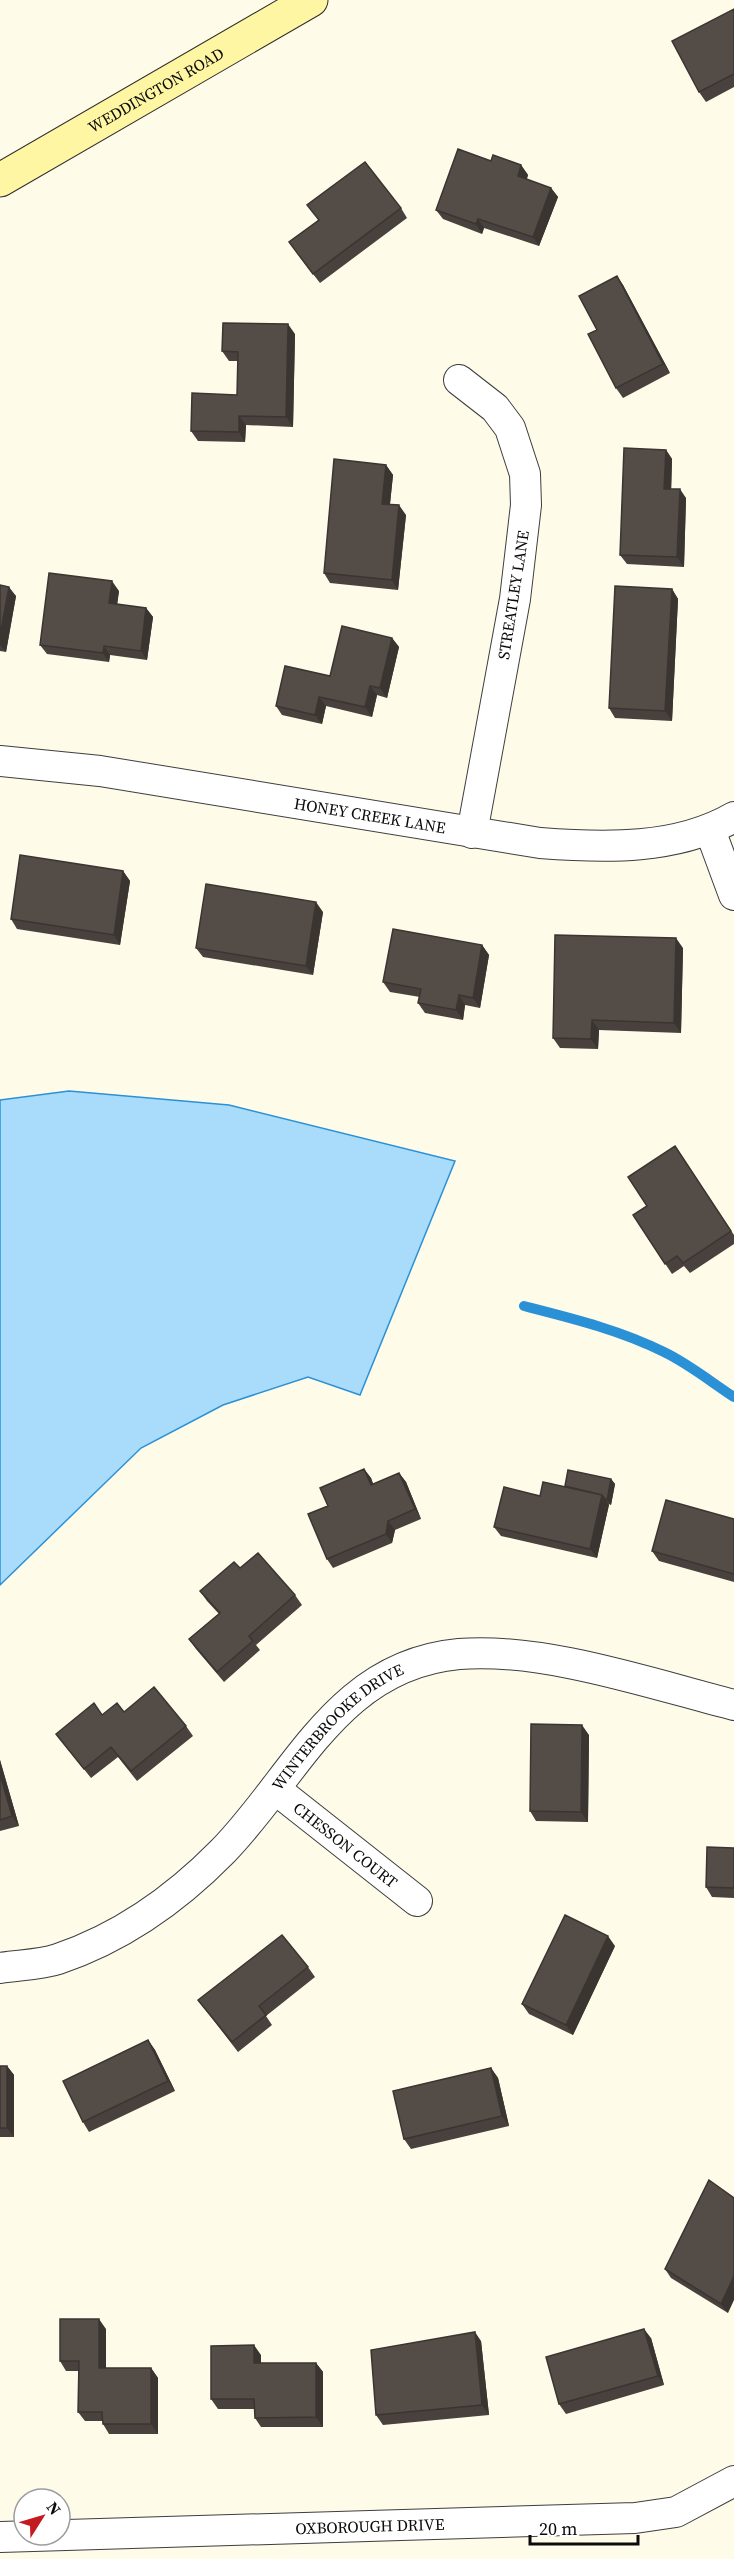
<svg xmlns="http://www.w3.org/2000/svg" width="734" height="2559" font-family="'Source Serif 4',serif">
<rect width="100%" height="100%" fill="#fffbe9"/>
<!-- water -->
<path fill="#a9dcfb" stroke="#2b91d7" stroke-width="1.5" d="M69,1091L229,1105L455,1161L360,1395L308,1377L223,1405L141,1448L0,1585V1100Z"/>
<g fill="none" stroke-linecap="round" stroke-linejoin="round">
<!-- stream -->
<path stroke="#2b91d7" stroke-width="10" d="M524,1306C571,1318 620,1330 664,1352C689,1364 711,1382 734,1397"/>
<defs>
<g id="street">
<path d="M459,380L495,408L510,428L525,474L526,505L515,599L472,833"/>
<path id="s1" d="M0,761L100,771L540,843C605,848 677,850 734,817"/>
<path d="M710,830L734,895"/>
<path id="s2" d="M275,1789L417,1901"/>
<path id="s3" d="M0,1968C19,1965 40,1965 58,1959C123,1937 176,1899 223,1851C297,1775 338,1665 459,1654C543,1647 652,1684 734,1705"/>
<path id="s4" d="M0,2537L635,2518L676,2512L734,2481"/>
</g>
<g id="secondary">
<path id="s5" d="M0,180L311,0"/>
</g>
</defs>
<!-- street casing -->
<use href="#street" stroke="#3e3e3e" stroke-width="32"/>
<!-- secondary casing -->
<use href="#secondary" stroke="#2d2d2d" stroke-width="35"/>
<!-- street -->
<use href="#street" stroke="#fff" stroke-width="30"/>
<!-- secondary -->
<use href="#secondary" stroke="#fff6a4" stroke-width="33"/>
</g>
<!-- wall -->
<path fill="#48413d" d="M734,9V87L706,102L699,92Z
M491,161L521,165L528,175L527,179L551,188L558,197L539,246L484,228L482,234L443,219L436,210Z
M401,208L407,218L320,283L296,252L318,220Z
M617,276L623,285L670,373L623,398L616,388L597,330Z
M295,334L293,427L246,425L245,442L198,441L191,431L237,395L238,361H229L222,351Z
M666,450L672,459L671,489L686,498L684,567L627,564L620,555Z
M386,465L393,475L390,504L406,515L398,590L330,583L324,573Z
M0,585L16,596L6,652L0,651Z
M672,589L678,599L672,721L615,718L609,708Z
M119,591L117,604L146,608L153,617L147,660L110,655L109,662L47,654L40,645Z
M392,638L399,647L387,698L377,695L372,717L326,706L322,724L282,715L276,706L330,676Z
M123,871L130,881L120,945L17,929L11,919Z
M323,912L313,975L203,957L196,948Z
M482,945L489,955L480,1008L465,1005L463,1020L425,1013L418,1003L420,997L390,992L383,982Z
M683,948L681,1033L599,1030L598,1049L560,1048L553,1038Z
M675,1146L734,1235V1244L690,1273L684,1266L672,1274L633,1215L647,1206Z
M364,1469L371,1478L373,1484L399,1473L406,1482L421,1519L395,1530L392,1543L333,1568L327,1559L328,1506Z
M611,1479L615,1484L611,1505L609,1504L597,1558L501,1536L494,1527L540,1496L564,1486Z
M734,1519V1582L659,1561L652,1551Z
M240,1568L295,1595L302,1605L256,1645L260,1650L224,1682L196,1649L189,1639L219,1614L207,1601L200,1591Z
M124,1712L186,1726L193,1736L137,1781L118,1757L91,1778L56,1734L102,1715Z
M589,1735L588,1822L536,1821L530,1811Z
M0,1760L19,1826L0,1831Z
M734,1848V1898L712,1897L706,1887Z
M615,1946L573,2035L529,2014L522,2004Z
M308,1967L315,1977L266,2016L272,2025L238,2052L198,2000Z
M148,2040L155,2050L175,2091L89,2132L83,2122Z
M0,2066H7L14,2075V2137H0Z
M491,2068L498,2078L509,2126L411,2149L404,2139Z
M709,2180L728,2313L671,2278L665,2269Z
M106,2329V2368H151L158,2378V2434H109L103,2424V2421H85L78,2412V2371H66L60,2361Z
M651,2338L664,2385L566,2414L559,2404Z
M481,2341L489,2415L383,2425L376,2415Z
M261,2355V2363H316L323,2372V2427H261L255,2418V2409H218L211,2399Z"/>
<!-- shaded-wall -->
<path fill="#3b3532" d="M521,165L528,175L524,185L518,176Z
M551,188L558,197L539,246L533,237Z
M478,219L484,228L482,234L476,224Z
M617,276L623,285L670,373L663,364Z
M288,324L295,334L293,427L286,417Z
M239,416L246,425L245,442L239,432Z
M666,450L672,459L671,498L664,489Z
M386,465L393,475L389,513L382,504Z
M680,489L686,498L684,567L677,557Z
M399,505L406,515L398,590L392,580Z
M112,581L119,591L116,613L109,603Z
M9,587L16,596L6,652L0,645V636Z
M672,589L678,599L672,721L665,711Z
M146,608L153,617L147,660L141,651Z
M392,638L399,647L387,698L380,688Z
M104,646L110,655L109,662L103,653Z
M370,686L377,695L372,717L365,707Z
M319,697L326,706L322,724L315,715Z
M123,871L130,881L120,945L114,935Z
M316,902L323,912L313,975L306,966Z
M676,938L683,948L681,1033L674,1023Z
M482,945L489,955L480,1008L473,998Z
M459,995L465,1005L463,1020L456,1010Z
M592,1020L599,1030L598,1049L591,1039Z
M364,1469L371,1478L377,1494L371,1485Z
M399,1473L406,1482L421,1519L415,1509Z
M611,1479L615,1484L611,1505L607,1500Z
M602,1495L609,1505L597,1558L590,1549Z
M388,1521L395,1530L392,1543L386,1534Z
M582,1725L589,1735L588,1822L581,1812Z
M0,1760L19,1826L12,1816L0,1774Z
M608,1936L615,1946L573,2035L566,2025Z
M148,2040L155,2050L175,2091L168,2081Z
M7,2066L14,2075V2137L7,2128Z
M491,2068L498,2078L509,2126L502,2116Z
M734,2276V2300L728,2313L721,2304Z
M99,2319L106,2329V2378L99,2368Z
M644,2329L651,2338L664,2385L658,2376Z
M475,2332L481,2341L489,2415L482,2405Z
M254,2345L261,2355V2373L254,2363Z
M316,2363L323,2372V2427L316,2417Z
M151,2368L158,2378V2434L151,2424Z"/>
<!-- building -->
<path fill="#544c47" stroke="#3b3532" stroke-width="1.5" d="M734,9V74L699,92L672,41Z
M458,149L491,161L493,155L521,165L518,176L551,188L533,237L478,219L476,224L436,210Z
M365,162L401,208L313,274L289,242L319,220L307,205Z
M617,276L663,364L616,388L588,334L597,330L579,296Z
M223,323L288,324L286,417L239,416V432L191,431L192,393L237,395L238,352L222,351Z
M624,448L666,450L664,489H680L677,557L620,555Z
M334,459L386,465L382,504L399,505L392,580L324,573Z
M49,573L112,581L109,603L146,608L141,651L104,646L103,653L40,645Z
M0,585L9,587L0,636Z
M615,586L672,589L665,711L609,708Z
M342,626L392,638L380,688L370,686L365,707L319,697L315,715L276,706L285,666L330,676Z
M20,855L123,871L114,935L11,919Z
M206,884L316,902L306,966L196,948Z
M393,929L482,945L473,998L459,995L456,1010L418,1003L421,989L383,982Z
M555,935L676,938L674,1023L592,1020L591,1039L553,1038Z
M675,1146L731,1231L683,1263L677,1256L665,1264L633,1215L647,1206L628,1177Z
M364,1469L371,1485L399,1473L415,1509L388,1521L386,1534L327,1559L308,1514L328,1506L320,1488Z
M568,1470L611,1479L607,1500L605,1499L602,1495L565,1486Z
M543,1482L602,1495L590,1549L494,1527L504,1487L540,1496Z
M666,1500L734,1519V1574L652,1551Z
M258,1553L295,1595L249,1636L253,1641L217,1672L189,1639L220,1613L200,1591L234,1562L240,1568Z
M154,1687L186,1726L131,1771L111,1747L84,1769L56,1734L94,1703L102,1715L117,1703L124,1712Z
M531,1724L582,1725L581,1812L530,1811Z
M0,1774L12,1816L0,1820Z
M707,1847L734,1848V1888L706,1887Z
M565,1915L608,1936L566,2025L522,2004Z
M282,1935L308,1967L259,2006L266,2015L232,2042L198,2000Z
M148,2040L168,2081L83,2122L63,2081Z
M0,2066H7V2128H0Z
M491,2068L502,2116L404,2139L393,2091Z
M709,2180L734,2198V2276L721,2304L665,2269Z
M60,2319H99V2368H151V2424H103L102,2412H78L79,2361H60Z
M644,2329L658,2376L559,2404L546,2357Z
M475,2332L482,2405L376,2415L371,2350Z
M254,2345V2363H316V2417L255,2418L254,2399H211V2346Z"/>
<g text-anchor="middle" stroke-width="6" stroke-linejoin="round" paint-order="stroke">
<!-- street labels -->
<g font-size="16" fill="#0b0b0b" stroke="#fff">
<text dy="6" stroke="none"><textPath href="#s5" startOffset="180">WEDDINGTON ROAD</textPath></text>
<text transform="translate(513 595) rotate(-81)" y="6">STREATLEY LANE</text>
<text dy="6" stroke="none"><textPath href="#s1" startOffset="374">HONEY CREEK LANE</textPath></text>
<text dy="6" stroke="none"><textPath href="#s3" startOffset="428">WINTERBROOKE DRIVE</textPath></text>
<text dy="6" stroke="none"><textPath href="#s2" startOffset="90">CHESSON COURT</textPath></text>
<text dy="6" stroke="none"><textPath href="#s4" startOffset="370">OXBOROUGH DRIVE</textPath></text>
</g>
</g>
<!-- north arrow -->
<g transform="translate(42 2517) rotate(53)"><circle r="28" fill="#ffffff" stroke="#9d9d9d" stroke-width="1.5"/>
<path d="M0-4.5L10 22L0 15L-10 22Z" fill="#c51920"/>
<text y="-9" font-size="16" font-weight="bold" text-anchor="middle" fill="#0b0b0b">N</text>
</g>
<!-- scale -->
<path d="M530 2535v9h108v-9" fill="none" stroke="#0b0b0b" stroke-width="3"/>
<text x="539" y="2535" font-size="18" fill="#0b0b0b" stroke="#ffffff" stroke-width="4.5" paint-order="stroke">20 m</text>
</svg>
